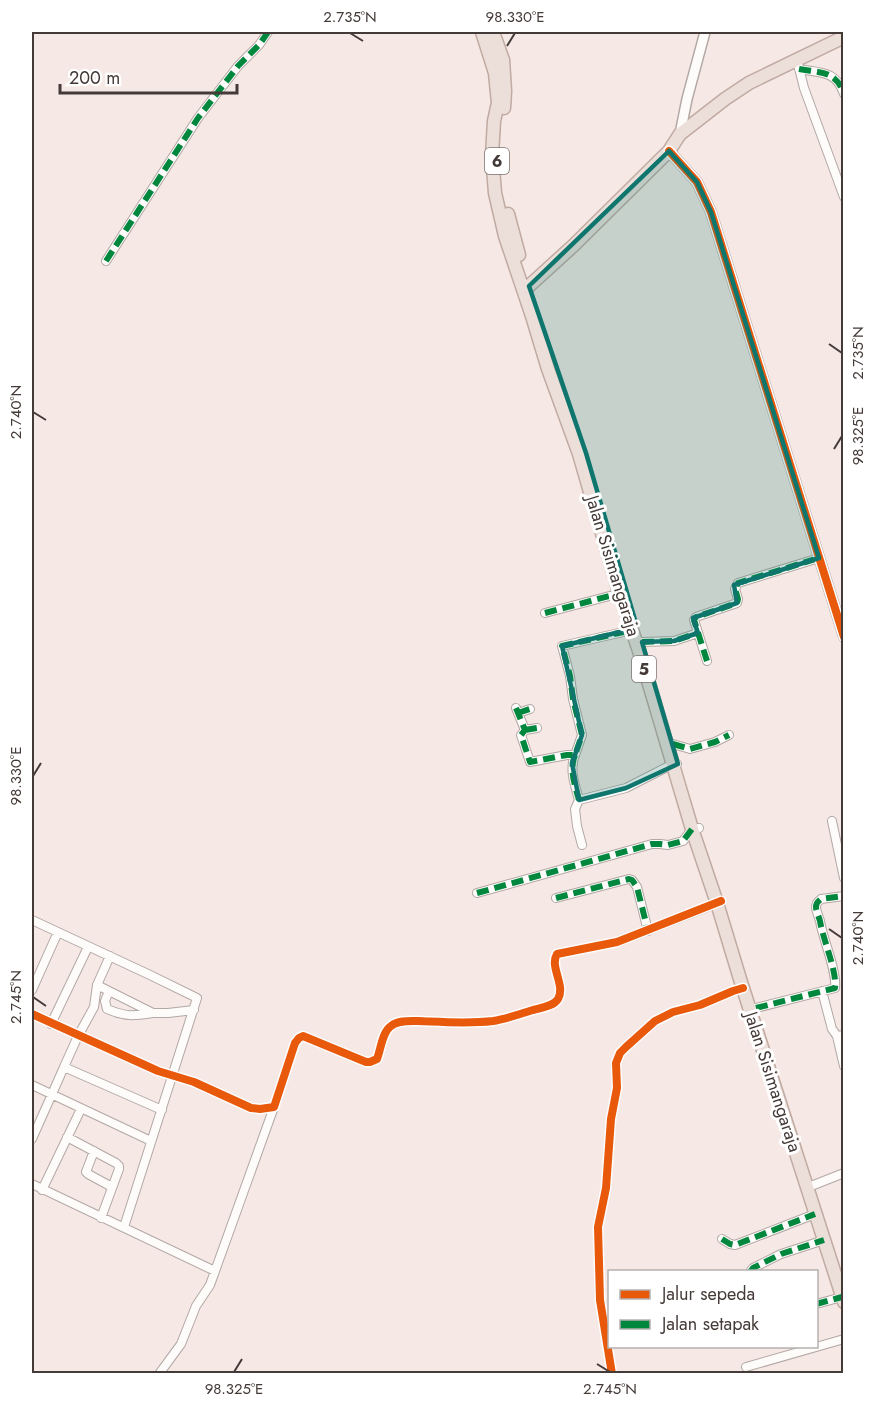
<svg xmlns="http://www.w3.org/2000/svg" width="875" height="1405" font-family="Jost,sans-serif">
<rect width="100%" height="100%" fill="#f6e8e4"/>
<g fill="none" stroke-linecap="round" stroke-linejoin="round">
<defs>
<path id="minor" d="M797,60L804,88L844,197
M799,69C820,73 836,70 844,94
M106,261L198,118L238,66L259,45L268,32
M545,613L617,594V588
M642,642L674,641L698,633
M707,661L694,620L696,617L737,603L738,599L735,589L738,583L819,558
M516,708L525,730L521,735L530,762L567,755H575L582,735L573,699L570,676L562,646L632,630L631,626
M518,713L530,709
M525,730L537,728
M673,744L690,749L715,742L729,735
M575,755C569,770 575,785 579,800
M832,821L844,878
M582,845L577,826L575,809L579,800L626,788L673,764H677
M477,893L652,844H660L668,845L683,841L692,829L699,828
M556,898L629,879L632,880L637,887L648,931
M32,920L150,975L197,998L124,1227
M97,985L153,1013H168L194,1010
M32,990L58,932
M109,991L105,1001L107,1009C126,1017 133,1016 153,1013
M822,991L832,1029L837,1036L844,1035
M756,1008L835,988C837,970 823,940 820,921C819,917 816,911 816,907C816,902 818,902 821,899L844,896
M32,1014L158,1071L194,1082L251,1108L260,1109L274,1107L295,1043L299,1038L303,1036L366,1062H370L377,1059C381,1049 382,1032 391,1026C398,1020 410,1021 418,1021C443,1022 468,1024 493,1021C506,1019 520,1014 533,1010C541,1008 554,1006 558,999C566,985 549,967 557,954L617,942L720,902
M51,1024L88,947
M837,1036L844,1066
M64,1067L78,1036L94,1007L97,985L110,956
M32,1085L151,1141
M67,1137L116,1163L119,1166V1169L101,1218
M32,1139L64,1067L162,1110
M94,1151L86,1172L88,1174L112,1187
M32,1184L215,1271
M806,1188L844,1173
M42,1190L81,1109
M722,1239L730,1244L735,1245L815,1214
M750,1272L753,1268L781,1254L824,1240
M816,1304L842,1297
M746,1367L844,1339
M159,1374L181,1344L196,1306L210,1285L274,1107
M612,1374L600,1300L598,1227L606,1188L611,1119L617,1088L616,1063L620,1053L626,1047L655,1021L673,1012L700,1005L733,991L743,988"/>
<path id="tertiary" d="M680,134L687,99L705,32
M669,151L697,182L711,212L844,637"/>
<path id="trunk" d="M482,32L495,73L498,103L494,121L492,155L495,193L505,236L532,316L548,369L579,454L617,585L641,657L692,829L717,903L740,979L844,1302
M493,32L503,60L505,91L504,108
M508,214L519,255
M523,289L529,286L574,245L669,151L680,134L725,99L749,83L844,37"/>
</defs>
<!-- minor casing -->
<use href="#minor" stroke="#b2a8a4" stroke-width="10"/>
<!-- tertiary casing -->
<use href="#tertiary" stroke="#b2a8a4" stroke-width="12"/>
<!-- trunk casing -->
<use href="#trunk" stroke="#c0aaa2" stroke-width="15"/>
<!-- minor -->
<use href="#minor" stroke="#fefcfb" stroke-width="8"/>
<!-- tertiary -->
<use href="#tertiary" stroke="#fefcfb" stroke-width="9"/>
<!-- trunk -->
<use href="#trunk" stroke="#ecdfda" stroke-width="12"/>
<!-- quiet -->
<path stroke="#00873e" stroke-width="6" stroke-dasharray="12 6" stroke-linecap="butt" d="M799,69C820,73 836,70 844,94
M106,261L198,118L238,66L259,45L268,32
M545,613L617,594V585
M642,642L674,641L698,633
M707,661L694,620L696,617L737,603L738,599L735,589L738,583L819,558
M516,708L525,730L521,735L530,762L567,755H575L582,735L573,699L570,676L562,646L632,630L629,622L635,620
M518,713L530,709
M525,730L537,728
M673,744L690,749L715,742L729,735
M575,755C569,770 575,785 579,800
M477,893L652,844H660L668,845L683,841L692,829
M556,898L629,879L632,880L637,887L648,931
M756,1008L835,988C837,970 823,940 820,921C819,917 816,911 816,907C816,902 818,902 821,899L844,896
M722,1239L730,1244L735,1245L815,1214
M750,1272L753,1268L781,1254L824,1240
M816,1304L842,1297"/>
<defs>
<path id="cycleway" d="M669,151L697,182L711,212L844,637
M32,1014L158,1071L194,1082L251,1108L260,1109L274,1107L295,1043L299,1038L303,1036L366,1062H370L377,1059C381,1049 382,1032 391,1026C398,1020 410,1021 418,1021C443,1022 468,1024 493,1021C506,1019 520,1014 533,1010C541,1008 554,1006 558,999C566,985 549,967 557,954L617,942L721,901
M612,1374L600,1300L598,1227L606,1188L611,1119L617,1088L616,1063L620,1053L626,1047L655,1021L673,1012L700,1005L733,991L743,988"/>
</defs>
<!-- cycleway casing -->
<use href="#cycleway" stroke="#fff" stroke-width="11"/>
<!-- cycleway -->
<use href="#cycleway" stroke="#e8590c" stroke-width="8"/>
</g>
<!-- marked area -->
<path fill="#0f766e" fill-opacity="0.2" stroke="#0f766e" stroke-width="4.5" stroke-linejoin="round" d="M669,151L697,182L711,212L819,558L734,585L737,603L693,618L698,633L674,641L642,642L678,764L626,788L579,800L572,763L582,735L562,646L632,629L629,622L635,620L586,453L529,286Z"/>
<!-- ticks -->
<path fill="none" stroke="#443a37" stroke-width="2" d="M350,33L363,41M507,46L515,33M829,344L842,353M33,412L46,420M834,449L842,436M33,776L41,763M829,929L842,938M33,997L46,1006M597,1364L610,1372M234,1372L242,1359"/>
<g text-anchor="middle" stroke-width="6" stroke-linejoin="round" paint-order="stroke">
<!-- shield labels -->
<g fill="#fff" stroke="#7c7573" stroke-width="1.5">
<rect x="485" y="148" width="24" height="26" rx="4.5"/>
<rect x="632" y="656" width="24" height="26" rx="4.5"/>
</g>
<g font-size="16" font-weight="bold" fill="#443a37">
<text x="497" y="167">6</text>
<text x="644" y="675">5</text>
</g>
<!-- street labels -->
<g font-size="18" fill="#443a37" stroke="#fff">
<text transform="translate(613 566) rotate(73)" y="6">Jalan Sisimangaraja</text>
<text transform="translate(773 1082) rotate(72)" y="6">Jalan Sisimangaraja</text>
</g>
</g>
<!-- border -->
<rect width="875" height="1405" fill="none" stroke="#ffffff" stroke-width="66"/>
<!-- legend -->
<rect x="608" y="1270" width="210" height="78" fill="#ffffff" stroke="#b4b0af" stroke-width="1.5"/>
<rect x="620" y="1290" width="30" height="9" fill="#e8590c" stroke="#b4b0af" stroke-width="1.5"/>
<text x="662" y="1300" font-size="18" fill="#443a37">Jalur sepeda</text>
<rect x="620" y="1320" width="30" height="9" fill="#00873e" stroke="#b4b0af" stroke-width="1.5"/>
<text x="662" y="1330" font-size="18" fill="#443a37">Jalan setapak</text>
<!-- scale -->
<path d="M60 84v9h177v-9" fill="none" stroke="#443a37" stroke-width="3"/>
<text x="69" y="84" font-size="18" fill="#443a37" stroke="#ffffff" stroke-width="4.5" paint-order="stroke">200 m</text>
<rect x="33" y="33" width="809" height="1339" fill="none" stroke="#443a37" stroke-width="2"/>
<g font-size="15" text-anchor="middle" fill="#443a37">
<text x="350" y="22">2.735°N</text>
<text x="515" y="22">98.330°E</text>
<text transform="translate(858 353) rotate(-90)" y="5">2.735°N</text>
<text transform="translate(16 412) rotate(-90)" y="5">2.740°N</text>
<text transform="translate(858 436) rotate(-90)" y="5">98.325°E</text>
<text transform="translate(16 776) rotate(-90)" y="5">98.330°E</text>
<text transform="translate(858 938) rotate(-90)" y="5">2.740°N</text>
<text transform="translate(16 997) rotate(-90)" y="5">2.745°N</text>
<text x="234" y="1394">98.325°E</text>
<text x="610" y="1394">2.745°N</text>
</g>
</svg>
